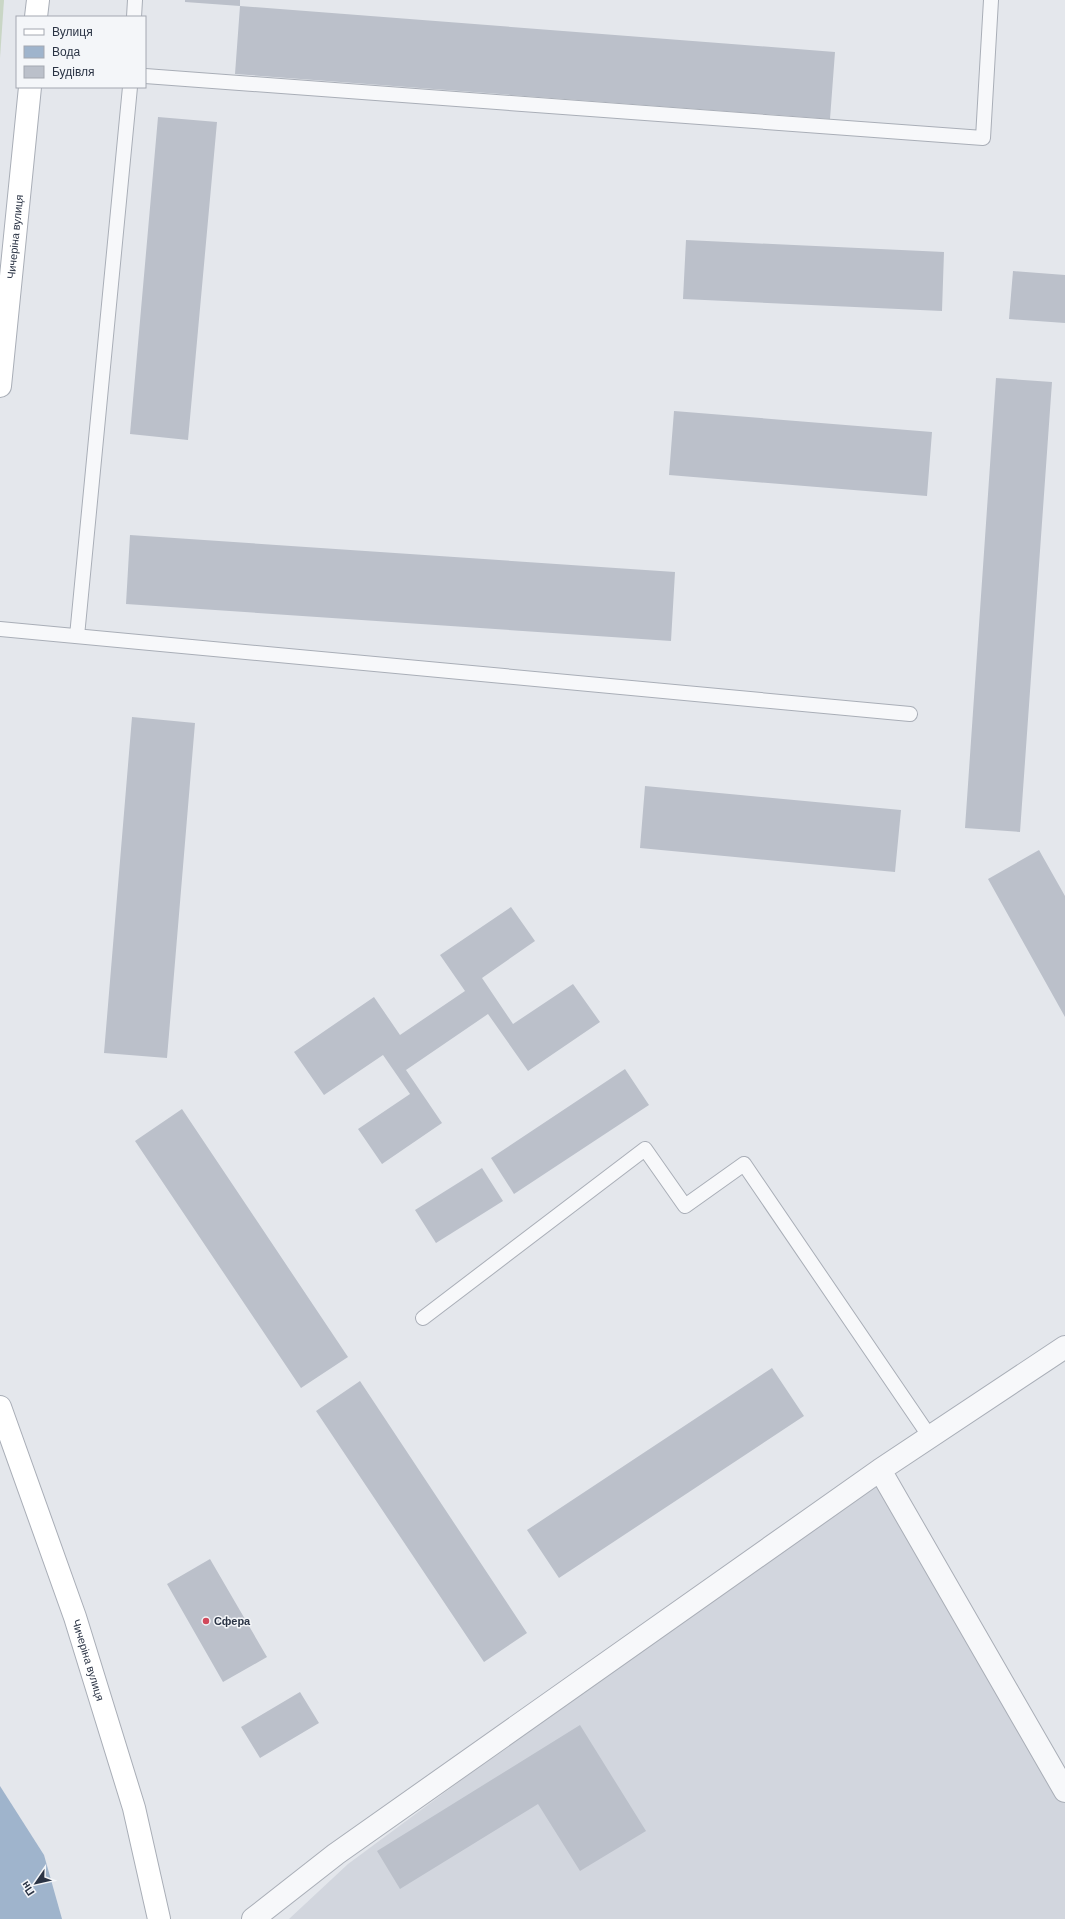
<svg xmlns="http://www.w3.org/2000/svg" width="1065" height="1919" font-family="'DM Sans',sans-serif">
<rect width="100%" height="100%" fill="#e4e7ec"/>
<!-- built -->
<path fill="#d2d6de" d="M880,1470L1065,1791V1919H289L348,1864Z"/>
<!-- green -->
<path fill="#c9d6c5" d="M0,0H4L0,58Z"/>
<!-- water -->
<path fill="#9fb4cc" d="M0,1786L44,1855L62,1919H0Z"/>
<!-- building -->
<path fill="#bbc0ca" d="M185,0H240V6L185,2Z
M240,6L835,52L830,119L235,74Z
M158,117L217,122L188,440L130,434Z
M686,240L944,252L942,311L683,299Z
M1013,271L1065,275V323L1009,319Z
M996,378L1052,382L1020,832L965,828Z
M674,411L932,432L927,496L669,475Z
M130,535L675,572L671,641L126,604Z
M132,717L195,723L167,1058L104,1053Z
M645,786L901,810L895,872L640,848Z
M1039,850L1065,896V1017L988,879Z
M511,907L535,941L482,978L513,1024L573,984L600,1022L528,1071L488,1014L406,1070L442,1123L382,1164L358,1129L410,1094L383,1055L324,1095L294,1052L374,997L400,1035L465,991L440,955Z
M625,1069L649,1105L514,1194L491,1158Z
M182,1109L348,1357L301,1388L135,1141Z
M482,1168L503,1201L436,1243L415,1210Z
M772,1368L804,1416L559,1578L527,1530Z
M360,1381L527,1633L484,1662L316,1411Z
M210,1559L267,1657L223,1682L167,1584Z
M300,1692L319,1723L260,1758L241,1727Z
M580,1725L646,1831L580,1871L538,1804L400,1889L377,1851Z"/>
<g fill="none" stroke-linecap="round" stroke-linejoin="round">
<defs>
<path id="lane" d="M134,17L135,0
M145,76L983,138L991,0
M0,629L910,714
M77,636L130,87
M423,1318L645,1149L685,1206L744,1164L930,1437"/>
<path id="street" d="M880,1470L1065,1791
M253,1919L336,1854L880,1470L1065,1347"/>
<g id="secondary">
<path d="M36,17L38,0"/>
<path id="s1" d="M0,386L30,87"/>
<path id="s2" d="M0,1407L75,1617L134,1808L159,1919"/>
</g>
</defs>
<!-- lane casing -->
<use href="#lane" stroke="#a9aeb7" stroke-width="16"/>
<!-- street casing -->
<use href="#street" stroke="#a9aeb7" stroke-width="24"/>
<!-- secondary casing -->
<use href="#secondary" stroke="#a9aeb7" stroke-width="24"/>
<!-- lane -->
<use href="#lane" stroke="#f7f8fa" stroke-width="14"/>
<!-- street -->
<use href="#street" stroke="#f7f8fa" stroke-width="22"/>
<!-- secondary -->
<use href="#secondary" stroke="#fff" stroke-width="22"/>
</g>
<!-- markers -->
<circle fill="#d1495b" stroke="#f4f6f9" stroke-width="1.5" cx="206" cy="1621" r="4"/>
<g text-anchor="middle" stroke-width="3" stroke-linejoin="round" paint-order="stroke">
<!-- street labels -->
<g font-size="11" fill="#2b3445" stroke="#f4f6f9">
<text dy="4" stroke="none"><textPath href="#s1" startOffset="150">Чичеріна вулиця</textPath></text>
<text dy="4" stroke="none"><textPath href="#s2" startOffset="268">Чичеріна вулиця</textPath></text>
</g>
<!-- poi labels -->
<g font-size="11" font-weight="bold" fill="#2b3445" stroke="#f4f6f9" text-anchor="start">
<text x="214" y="1625">Сфера</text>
</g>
</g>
<!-- legend -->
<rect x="16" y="16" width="130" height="72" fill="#f4f6f9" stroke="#a4a8b1"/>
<rect x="24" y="29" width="20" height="6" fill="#ffffff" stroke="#a4a8b1"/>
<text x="52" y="36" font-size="12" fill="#2b3445">Вулиця</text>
<rect x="24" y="46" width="20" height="12" fill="#9fb4cc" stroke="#a4a8b1"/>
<text x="52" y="56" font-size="12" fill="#2b3445">Вода</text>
<rect x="24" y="66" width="20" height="12" fill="#bbc0ca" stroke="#a4a8b1"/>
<text x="52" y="76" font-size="12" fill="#2b3445">Будівля</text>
<!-- north arrow -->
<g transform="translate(36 1883) rotate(236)" stroke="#f4f6f9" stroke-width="3" paint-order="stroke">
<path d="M0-3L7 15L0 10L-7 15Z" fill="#2b3445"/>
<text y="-6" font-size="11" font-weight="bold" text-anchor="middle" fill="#2b3445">Пн</text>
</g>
</svg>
